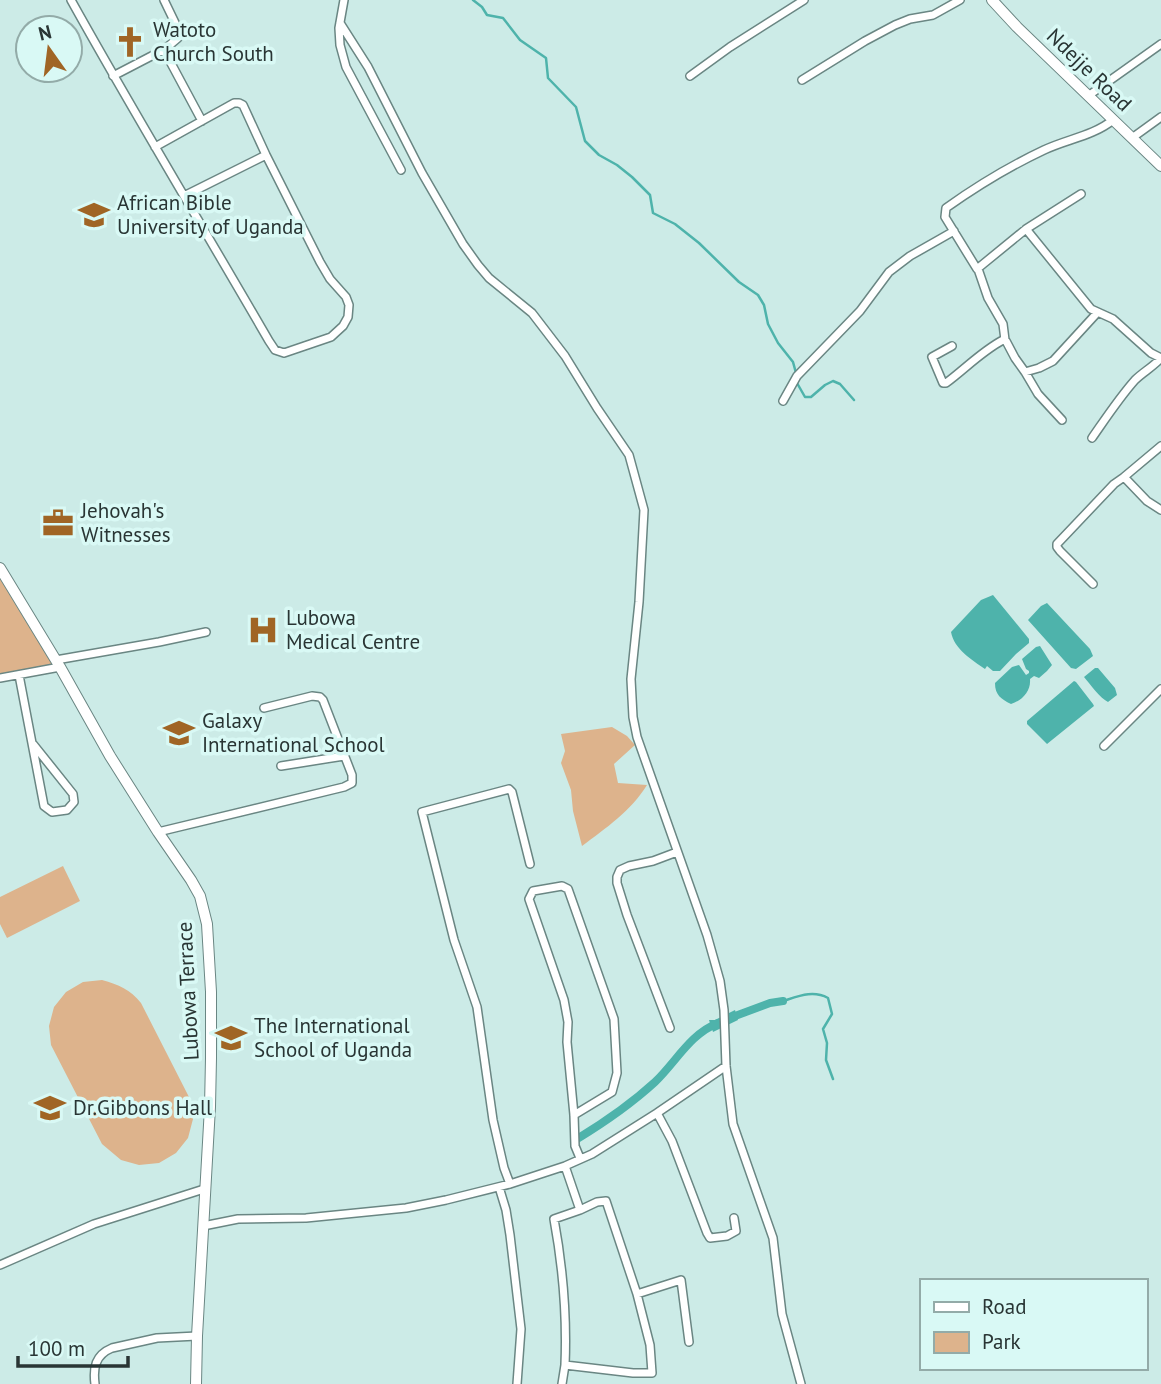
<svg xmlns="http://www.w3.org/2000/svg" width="1161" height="1384" font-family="'PT Sans',sans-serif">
<rect width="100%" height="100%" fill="#ccebe7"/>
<!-- green -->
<path fill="#ddb38c" d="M0,577L54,667L0,675Z
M612,727L627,736L635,745L614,764L618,783L647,785C631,811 606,828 582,846L573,811L571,790L561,763L565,751L561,734Z
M63,866L80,901L7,938L0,924V897Z
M102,980C119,985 130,989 141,1003L190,1099L193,1119L188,1138L176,1153L159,1163L139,1165L121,1160L102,1144L51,1045L49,1026L54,1007L66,992L83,982Z"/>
<!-- water -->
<path fill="#4eb3ab" d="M993,595L1029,639V643L1016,654L1000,671H993L987,666L985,669C972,660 954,649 951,632L981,600Z
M1047,603L1090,649L1093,656L1076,669L1071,668L1028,620L1041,606Z
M1040,646L1052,665L1047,671L1039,678L1034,676L1030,679C1031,691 1023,700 1011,704C1001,699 995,695 995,683L1012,667L1019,665L1026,675L1029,673V671L1026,669L1022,659L1036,647Z
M1095,668H1098L1115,688L1117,695L1108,702C1100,698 1090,684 1084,677Z
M1074,681L1076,682L1093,704L1094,706L1047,744L1027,724V721Z
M735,1010L738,1020L713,1032L709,1020H715Z"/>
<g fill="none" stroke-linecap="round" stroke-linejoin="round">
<!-- stream -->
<path stroke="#4eb3ab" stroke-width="2.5" d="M473,0L482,7L487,15L503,18L520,40L546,58L548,78L576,107L585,141L599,155L617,165L632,177L650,195L653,213L675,224L699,243L739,282L758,295L764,305L768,324L778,343L793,362L796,373
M797,383L805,397H811L825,385L833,381L840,384L854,400
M783,1001C799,996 813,990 828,998L832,1014L823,1029L827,1043L826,1060L833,1079"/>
<!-- canal -->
<path stroke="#4eb3ab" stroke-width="8" d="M727,1019L770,1003L783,1001
M577,1139C605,1122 631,1104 655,1082C676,1062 690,1034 718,1023"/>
<defs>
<path id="street" d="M71,0C135,115 203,227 269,341L275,350L284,353L331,337L343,326L348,317L349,305L346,297L330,279L320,262L266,155L243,105L239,103H234L155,147
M164,0L178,29V38L165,49V52L202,121
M344,0L339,28L340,45L346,67L401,170
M340,23L368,67L422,173L463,244L478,265L489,278L532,313L565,356L597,408L629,455L644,510L639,602L631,679L633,717L637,737L707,935L720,981L724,1010L726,1066L733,1124L773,1238L782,1314L801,1384
M113,76L165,49
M690,76L730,47L804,0
M802,80L865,41L895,25L910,19L933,15L960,0
M1088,96L1161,44
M1113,120C1093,136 1067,139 1044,150C1010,166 977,186 946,208L945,217L977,269L1026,229L1091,309L1113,319L1151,353L1161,358
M1132,138L1161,117
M184,196L266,155
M1026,229L1081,194
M978,269L988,298L1003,324L1005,340
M952,346L932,357L943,383H946C965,369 982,351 1003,340L1006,341L1015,358L1025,372L1039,368L1053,361L1097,313
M1025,372L1038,394L1062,420
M783,401L797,376L860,311L889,272L910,256L954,231
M1092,438C1106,418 1119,398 1135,380C1143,372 1153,367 1161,358
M1161,446L1124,477L1147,501L1161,510
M1093,584L1060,551L1057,547V544L1114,484L1124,477
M56,660L159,642L206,632
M19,675L44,806L52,812L67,810L74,802L73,794L33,744
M0,678L60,667
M1104,746L1161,689
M281,766L344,756
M158,832L344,787L352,783V775L323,700L320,697L312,696L264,708
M670,1028L627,915L617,883V877L620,870L629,866L653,861L677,852
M657,1113L672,1141L707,1233L710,1238L727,1236L736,1231L734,1218
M574,1115L612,1092L617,1073L614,1019L568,889L562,886L533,891L529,899L564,1000L568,1022L567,1042L574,1115L575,1146L580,1158
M565,1166L580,1210L597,1202L606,1201L637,1294L650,1345L652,1373H633L565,1365C567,1316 563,1268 554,1219L580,1210
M510,1184L504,1168L493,1120L477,1007L454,940L422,812L509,789L512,792L530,864
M499,1187L506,1210L510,1235L521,1329L517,1384
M203,1226L238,1219L306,1218L406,1208L446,1200L510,1184L565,1166L592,1154L657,1113L726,1066
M0,1265L94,1224L204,1189
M637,1294L681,1280L689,1342
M95,1384C93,1368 95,1355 112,1348L157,1338L197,1336
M562,1384L565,1365"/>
<path id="secondary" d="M992,0L1017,27L1161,166
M0,568L60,667L110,756L158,832L191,880L200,896L207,924L211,992V1058L210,1107L197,1336L196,1384"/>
</defs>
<!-- street casing -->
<use href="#street" stroke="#6a8683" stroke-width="10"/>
<!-- secondary casing -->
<use href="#secondary" stroke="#6a8683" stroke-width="12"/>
<!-- street -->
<use href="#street" stroke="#fff" stroke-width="7"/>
<!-- secondary -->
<use href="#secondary" stroke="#fff" stroke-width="10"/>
</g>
<!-- icons -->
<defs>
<symbol id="church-bare" viewBox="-9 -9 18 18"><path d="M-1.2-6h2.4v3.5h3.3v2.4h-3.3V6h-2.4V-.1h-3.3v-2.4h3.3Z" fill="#a06525" stroke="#d9f9f5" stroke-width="2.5" paint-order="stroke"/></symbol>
<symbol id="university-bare" viewBox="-9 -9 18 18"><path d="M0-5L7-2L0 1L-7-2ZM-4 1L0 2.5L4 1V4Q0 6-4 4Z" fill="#a06525" stroke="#d9f9f5" stroke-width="2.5" paint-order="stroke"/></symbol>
<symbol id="office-bare" viewBox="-9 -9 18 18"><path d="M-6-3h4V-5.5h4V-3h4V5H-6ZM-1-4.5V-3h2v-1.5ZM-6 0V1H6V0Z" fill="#a06525" stroke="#d9f9f5" stroke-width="2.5" paint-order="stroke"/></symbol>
<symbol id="hospital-bare" viewBox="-9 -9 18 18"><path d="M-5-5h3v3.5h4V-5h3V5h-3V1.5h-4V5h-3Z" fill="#a06525" stroke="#d9f9f5" stroke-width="2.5" paint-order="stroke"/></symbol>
<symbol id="school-bare" viewBox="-9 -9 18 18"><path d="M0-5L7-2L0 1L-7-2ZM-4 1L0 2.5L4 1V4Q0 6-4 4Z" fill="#a06525" stroke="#d9f9f5" stroke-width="2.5" paint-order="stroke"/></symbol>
</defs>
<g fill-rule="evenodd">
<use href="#church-bare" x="108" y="20" width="44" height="44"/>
<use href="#university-bare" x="72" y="193" width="44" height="44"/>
<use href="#office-bare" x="36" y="501" width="44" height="44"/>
<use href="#hospital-bare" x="241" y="608" width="44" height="44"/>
<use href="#school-bare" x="157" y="711" width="44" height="44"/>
<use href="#school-bare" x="209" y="1016" width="44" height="44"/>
<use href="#school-bare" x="28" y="1086" width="44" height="44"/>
</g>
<g text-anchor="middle" stroke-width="7" stroke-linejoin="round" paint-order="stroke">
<!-- poi labels -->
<g font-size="21" fill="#293534" stroke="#d9f9f5" text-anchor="start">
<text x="153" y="37">Watoto<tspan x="153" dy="24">Church South</tspan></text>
<text x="117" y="210">African Bible<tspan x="117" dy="24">University of Uganda</tspan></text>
<text x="81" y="518">Jehovah's<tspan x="81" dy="24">Witnesses</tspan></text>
<text x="286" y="625">Lubowa<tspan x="286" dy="24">Medical Centre</tspan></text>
<text x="202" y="728">Galaxy<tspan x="202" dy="24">International School</tspan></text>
<text x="254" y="1033">The International<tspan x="254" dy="24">School of Uganda</tspan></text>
<text x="73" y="1115">Dr.Gibbons Hall</text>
</g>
<!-- street labels -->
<g font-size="21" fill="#293534" stroke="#d9f9f5">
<text transform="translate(1089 70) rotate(44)" y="7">Ndejje Road</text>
<text transform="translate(188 991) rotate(-93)" y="7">Lubowa Terrace</text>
</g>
</g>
<!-- legend -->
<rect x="920" y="1279" width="228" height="91" fill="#d9f9f5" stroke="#93aba8" stroke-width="2"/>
<rect x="934" y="1302" width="35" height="10" fill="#ffffff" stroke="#93aba8" stroke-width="2"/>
<text x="982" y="1314" font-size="21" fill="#293534">Road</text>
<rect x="934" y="1332" width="35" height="21" fill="#ddb38c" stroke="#93aba8" stroke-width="2"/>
<text x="982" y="1349" font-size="21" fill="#293534">Park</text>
<!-- north arrow -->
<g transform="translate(49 49) rotate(346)"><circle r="33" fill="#d9f9f5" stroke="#93aba8" stroke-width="2"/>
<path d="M0-5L12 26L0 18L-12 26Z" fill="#a06525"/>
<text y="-10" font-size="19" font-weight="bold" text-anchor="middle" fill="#293534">N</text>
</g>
<!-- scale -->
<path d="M18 1356v10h110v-10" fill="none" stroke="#293534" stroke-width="3.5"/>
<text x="28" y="1356" font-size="21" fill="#293534" stroke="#d9f9f5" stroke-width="5" paint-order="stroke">100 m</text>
</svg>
